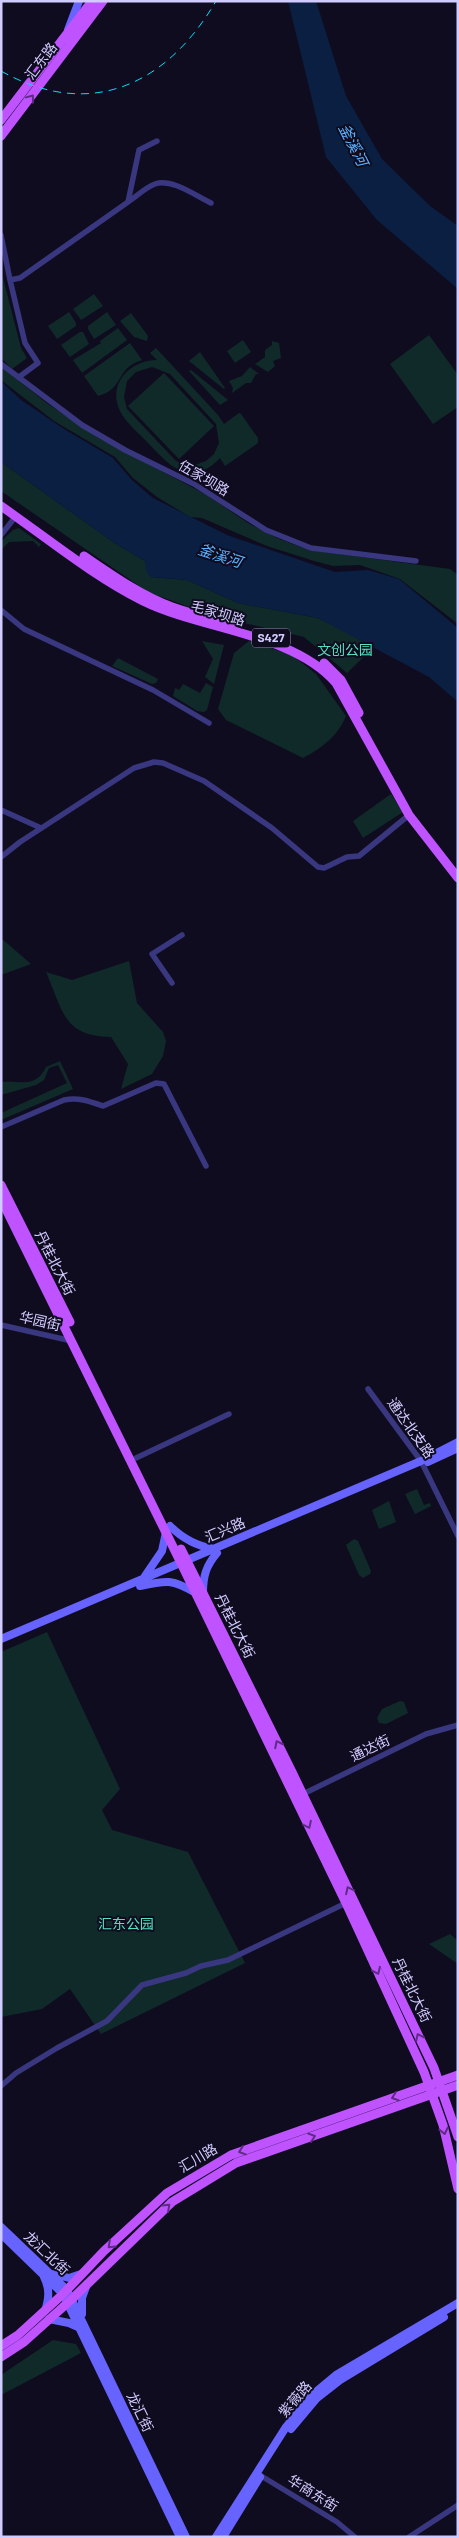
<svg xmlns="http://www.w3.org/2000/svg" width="459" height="2538" font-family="Barlow,'Noto Sans SC',sans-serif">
<rect width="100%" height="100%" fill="#100c20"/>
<!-- green -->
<path fill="#0f2a29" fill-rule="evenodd" d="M1,270L21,348L27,358L12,369L1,358Z
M94,294L103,306L81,320L73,309Z
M69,312L76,323V326L57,339L48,326Z
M107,312L116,325L94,339L88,329V326Z
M131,313L148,336L147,341L134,337L120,321Z
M118,328L127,340L82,373L73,360L101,343L100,341Z
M80,332H83L89,344L70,357L61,345Z
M429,335L458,375V407L433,424L390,364Z
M243,340L251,352L235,363L227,351Z
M272,341L279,343L281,358L273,361L275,366L268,372L255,364L265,357V350L272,345Z
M130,343L142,360C115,368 125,389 98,396L84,376Z
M156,348L218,415L224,424L239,413L241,414L258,438V443L225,466L220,458C190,489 170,466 148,443C139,433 126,423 120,411C107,384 130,360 157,360L150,353ZM152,367L170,374L216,424L219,443L214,454L206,461L192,466L176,461L127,409L124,397L127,381L136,372Z
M200,352L225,388L224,389L189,361Z
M1,367L48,404L97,437L205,494L248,523L277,538L309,550L450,569L458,575V624L400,579L360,565L333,566L314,561L267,546L202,518L190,517L157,497L133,478L115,457L54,421L1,380Z
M250,367L259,374H256L251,383H246L232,393L233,388L229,381L242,376Z
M191,370L228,400L220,405L189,371Z
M164,373L214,426L179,459L128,406Z
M1,462L116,544L145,561L151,577L187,580L238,603L318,618L375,646L347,673L304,637L214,616L148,592L1,491Z
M19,528L41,544L39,547L33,541L9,542L1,550V541L13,530Z
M202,641L224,645L214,684L205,677L213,659Z
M249,641L292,655L316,674L346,716C338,736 322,748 303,758L226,720L218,709L234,653Z
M118,658L158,679L156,683L152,684L112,666Z
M206,683L213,687L207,710L204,712L197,711L173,696L175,688L179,690L183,684L200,693Z
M391,794L403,812L363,838L353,821Z
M1,938L31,964L1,975Z
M129,961L137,1003L163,1032L166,1041L163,1056L152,1074L121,1089L128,1064L111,1037C63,1036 63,1011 46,972L72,980Z
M60,1061L73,1089L1,1120V1113L67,1083L58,1065L49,1068L44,1080L36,1085L1,1095V1082C22,1080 35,1089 46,1067Z
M417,1489L424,1505L430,1503L431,1506L415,1514L405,1494Z
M389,1501L396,1522L379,1529L372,1510Z
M354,1539L358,1541L371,1571L370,1574L363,1578L359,1575L346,1545Z
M47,1632L120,1789L102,1810L112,1830L188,1852L245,1963L101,2034L70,1989L42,2009L1,2017V1652Z
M400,1701L404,1702L408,1713L386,1724L379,1723L377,1718L382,1709Z
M450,1934L458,1941V1964L429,1944Z
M53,2340L76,2344L81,2353L1,2395V2375Z"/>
<!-- water -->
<path fill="#0a1f41" d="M288,1H316L346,96L382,159L430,206L458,226V289L377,220L326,157Z
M1,381L21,400L64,429L113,458L132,480L153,498L227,535L335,572L368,570L399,579L458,628V702L429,677L318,618L238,603L187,580L151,577L146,571L145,561L116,544L1,462Z"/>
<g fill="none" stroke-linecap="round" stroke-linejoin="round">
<!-- street -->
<path stroke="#393780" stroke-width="5.5" d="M128,202C137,196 146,187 155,184C172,178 196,196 211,203
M1,235L10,280L20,278L128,202L139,150L157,141
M10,280L25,343L38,363L19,377
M1,364L82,425L125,450L194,484L266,530L311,548L416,561
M1,535L16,516
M1,610L24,629L153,690L209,723
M1,810L41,828
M1,857L20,842L134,768L154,762L163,763L204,781L272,828L318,867L324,868L347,857L359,856L409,815
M172,983L152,954L182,935
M1,1127L64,1100C78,1097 89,1101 103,1106L156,1083L164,1084L206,1166
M1,1325L72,1341
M368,1389L421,1461L458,1536
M136,1458L229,1414
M301,1795L426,1734L458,1725
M1,2086L16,2073L57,2048L107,2021L142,1985L186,1973L201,1966L228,1960L346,1903
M258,2474L337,2522L355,2537
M409,2537L458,2505"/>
<!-- secondary -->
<path stroke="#6663ff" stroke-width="8" d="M68,30L79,1
M428,1462L458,1448
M170,1526C183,1539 196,1546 214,1549
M145,1576L162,1551L166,1532
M140,1586C167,1580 172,1579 196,1593
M203,1593C203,1576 206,1566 217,1553
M1,1639L421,1461L458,1442
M1,2227L67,2290L186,2537
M1,2234L63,2294L180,2537
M54,2274L69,2278L81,2274
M44,2277C50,2289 49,2299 45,2311
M82,2314V2298L87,2284
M49,2319L69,2323L78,2327
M291,2429L317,2398L340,2380L444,2317
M216,2537L286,2427L312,2395L336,2375L458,2303
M223,2537L260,2477"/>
<!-- primary -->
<path stroke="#be53ff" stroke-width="9" d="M1,120L92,1
M1,136L103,1
M1,506C47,538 93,576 143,601C202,630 293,633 336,683L409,815L458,878
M84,556C112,575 140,595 172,607C192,614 212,619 232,625
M324,663L341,680L359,713
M1,1185L70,1322
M1,1199L181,1563L346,1903L424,2072L443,2125L458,2189
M181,1549L292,1772L434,2068L458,2137
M1,2346L18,2335L63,2294L104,2251L167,2193L231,2155L458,2075
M1,2357L24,2342L72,2299L172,2202L236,2163L458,2085"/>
<!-- rail -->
<path stroke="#00dff7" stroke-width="1" stroke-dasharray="8 6" stroke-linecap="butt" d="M1,71C90,121 167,85 216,1"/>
</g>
<!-- one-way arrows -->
<defs><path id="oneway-chevron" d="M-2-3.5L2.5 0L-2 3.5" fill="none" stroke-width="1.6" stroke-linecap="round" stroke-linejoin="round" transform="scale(1.25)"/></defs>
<g stroke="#5e2c84">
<use href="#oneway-chevron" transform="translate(31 98) rotate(-53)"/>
<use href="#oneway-chevron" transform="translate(278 1744) rotate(-117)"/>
<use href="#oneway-chevron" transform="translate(308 1825) rotate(64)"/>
<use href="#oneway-chevron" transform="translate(349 1890) rotate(-116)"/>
<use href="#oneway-chevron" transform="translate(377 1971) rotate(65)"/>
<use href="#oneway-chevron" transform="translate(419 2037) rotate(-116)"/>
<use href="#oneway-chevron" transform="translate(395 2097) rotate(161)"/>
<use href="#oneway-chevron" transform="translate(444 2131) rotate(77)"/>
<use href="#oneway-chevron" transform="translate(312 2137) rotate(-19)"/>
<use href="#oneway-chevron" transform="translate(242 2151) rotate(161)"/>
<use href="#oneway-chevron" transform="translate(167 2207) rotate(-43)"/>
<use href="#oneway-chevron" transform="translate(111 2245) rotate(137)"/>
</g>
<g text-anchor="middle" stroke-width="4" stroke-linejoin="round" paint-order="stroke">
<!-- shield labels -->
<rect fill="#100c20" stroke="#9792bc" stroke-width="1" x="252" y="628.5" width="38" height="19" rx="4"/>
<g font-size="12" font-weight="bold" fill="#d1ccff">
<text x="271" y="642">S427</text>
</g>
<!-- street labels -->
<g font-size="14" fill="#d1ccff" stroke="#100c20">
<text transform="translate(41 61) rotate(-53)" y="5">汇东路</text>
<text transform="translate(204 478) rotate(30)" y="5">伍家坝路</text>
<text transform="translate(218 613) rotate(17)" y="5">毛家坝路</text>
<text transform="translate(55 1263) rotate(63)" y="5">丹桂北大街</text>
<text transform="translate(40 1321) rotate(13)" y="5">华园街</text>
<text transform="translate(411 1428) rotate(55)" y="5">通达北支路</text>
<text transform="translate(225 1530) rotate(-23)" y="5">汇兴路</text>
<text transform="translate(235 1626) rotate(63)" y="5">丹桂北大街</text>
<text transform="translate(370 1748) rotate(-26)" y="5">通达街</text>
<text transform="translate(412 1990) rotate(64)" y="5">丹桂北大街</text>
<text transform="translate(198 2158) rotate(-31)" y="5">汇川路</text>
<text transform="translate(47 2253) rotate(43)" y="5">龙汇北街</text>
<text transform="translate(295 2399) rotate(-49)" y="5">紫薇路</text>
<text transform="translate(140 2412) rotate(64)" y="5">龙汇街</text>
<text transform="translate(313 2493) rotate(32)" y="5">华商东街</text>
</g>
<!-- park labels -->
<g font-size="14" fill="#57e0bd" stroke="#100c20">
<text x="345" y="655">文创公园</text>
<text x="126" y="1929">汇东公园</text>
</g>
<!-- water labels -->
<g font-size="15" font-style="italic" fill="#5ab3ff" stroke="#100c20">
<text transform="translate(353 145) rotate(63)" y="5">釜溪河</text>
<text transform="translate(220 556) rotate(18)" y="5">釜溪河</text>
</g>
</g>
<!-- border -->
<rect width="459" height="2538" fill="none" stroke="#d1ccff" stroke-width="5"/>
</svg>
